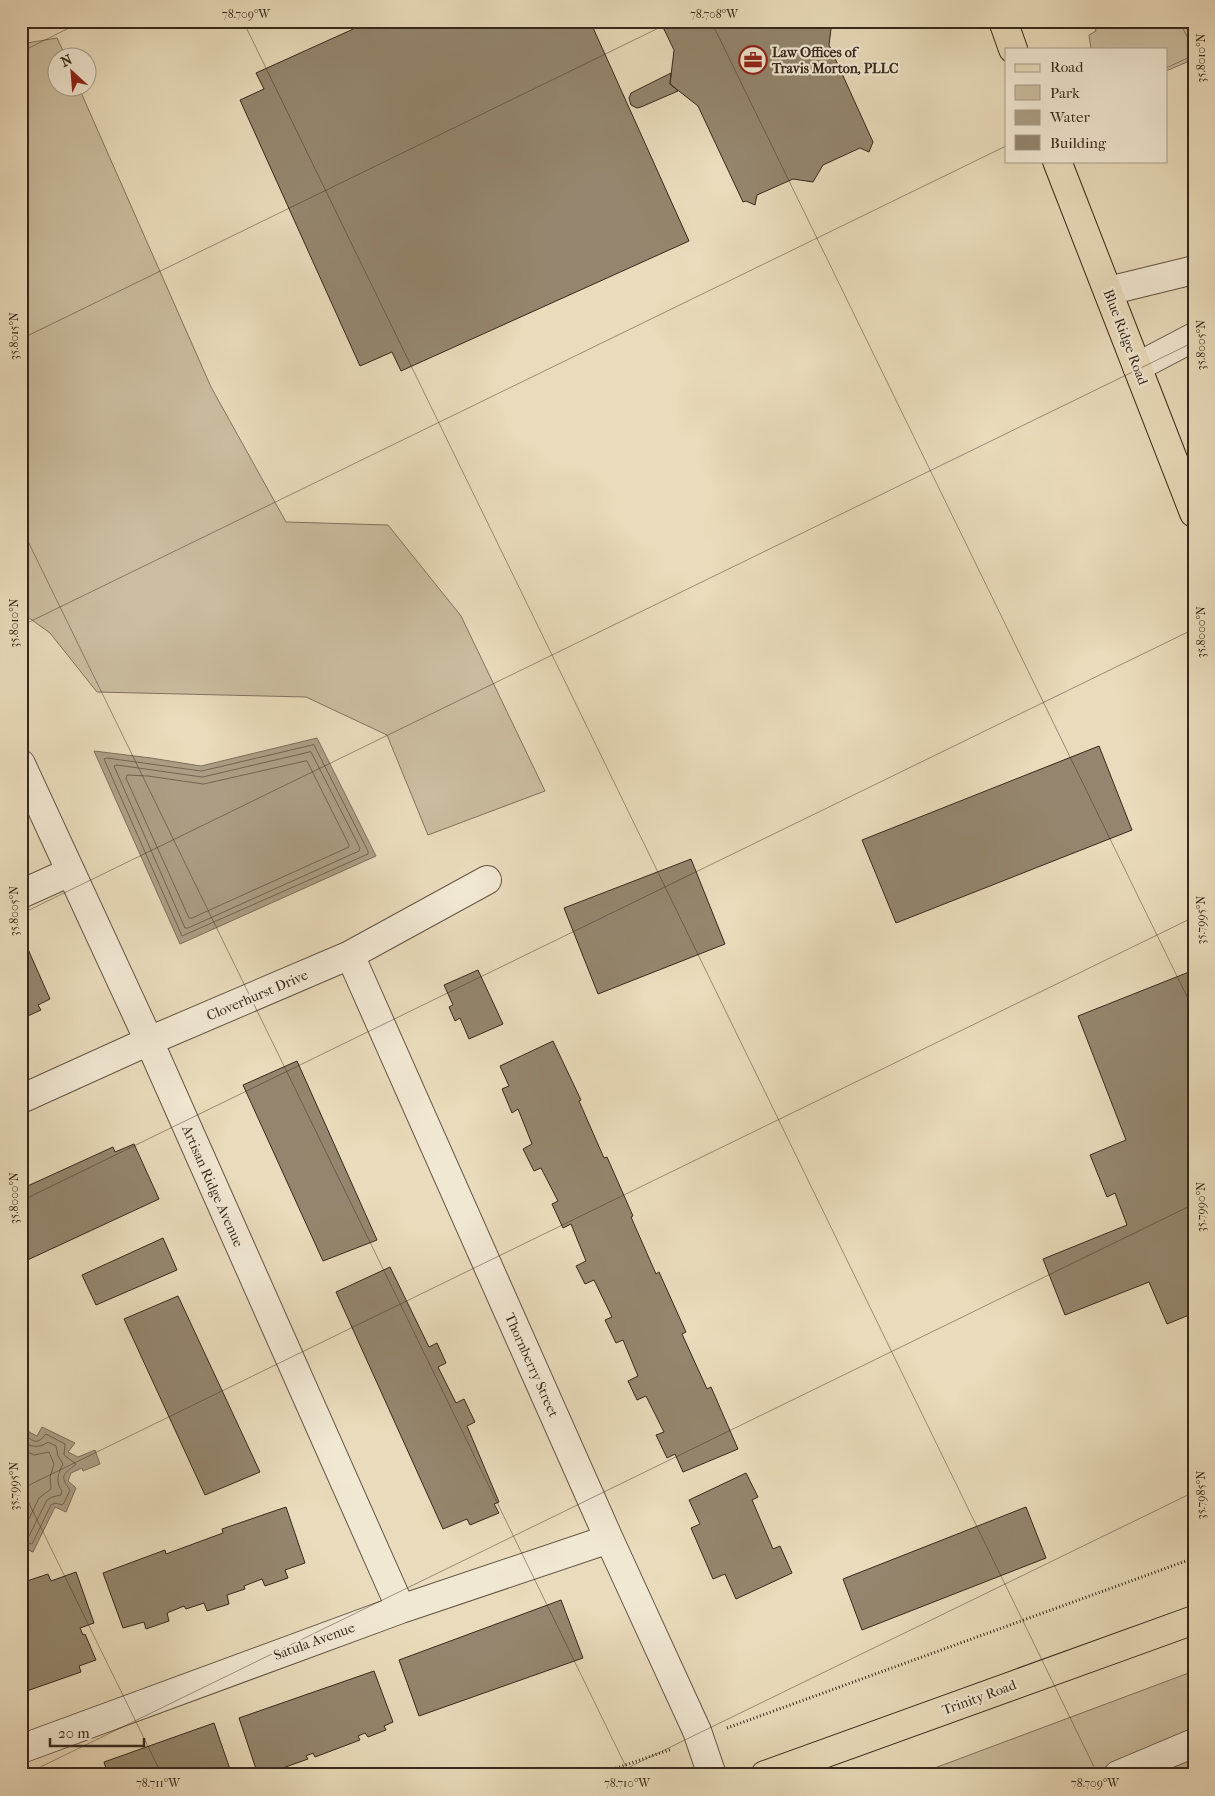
<svg xmlns="http://www.w3.org/2000/svg" width="1215" height="1796" font-family="'IM FELL French Canon',serif">
<rect width="100%" height="100%" fill="#e9dbbb"/>
<filter id="stains"><feTurbulence type="fractalNoise" baseFrequency=".004" numOctaves="4"/><feColorMatrix values="0 0 0 0 .2 0 0 0 0 .09 0 0 0 0 .02 0 0 0 .5 -.17"/></filter>
<radialGradient id="worn" r=".72"><stop offset=".6" stop-color="#630" stop-opacity="0"/><stop offset="1" stop-color="#630" stop-opacity=".3"/></radialGradient>
<!-- green -->
<path fill="#cbbda0" stroke="#81735e" d="M1093,21H1194V59L1166,71V49H1091L1089,35L1096,31Z
M57,38L66,57L58,58V88H79L211,387L286,522L388,525L461,616L545,791L428,835L387,735L306,697L97,692L50,633L21,612V44Z
M1194,1671V1775H916Z"/>
<!-- water -->
<path fill="#ac9e85" stroke="#7d6f5b" d="M317,738L376,856L180,944L94,751L151,758L201,766Z
M23,1417L29,1432L37,1436L42,1427L75,1443L68,1452L78,1457L95,1450L100,1464L83,1471L82,1468L71,1473L68,1481L76,1488L66,1512L55,1507L33,1552L21,1547V1418Z"/>
<g fill="none" stroke-linecap="round" stroke-linejoin="round">
<!-- shore -->
<path stroke="#726450" stroke-width="1" d="M314,745L368,851V854L182,936L104,759L107,758L201,771Z
M311,752L360,848L359,851L188,928H185L114,766L117,765L202,777Z
M307,761L349,845V847L192,918H189L126,778L127,775L148,776L203,784Z
M21,1427C24,1433 32,1445 40,1440C42,1439 44,1436 46,1434L65,1444L64,1455L76,1464C65,1474 58,1474 70,1490L64,1503L62,1505L55,1503L51,1505L32,1544L21,1542
M21,1441C31,1447 38,1449 48,1442L56,1446L58,1456L63,1464C58,1473 55,1482 62,1491L61,1495L52,1497L47,1500L29,1536H21
M21,1449L34,1455L49,1452L54,1464L50,1477L51,1489L39,1498L25,1527L21,1529"/>
</g>
<!-- building -->
<path fill="#94866e" stroke="#37291b" d="M371,21H590L689,241L401,371L392,352L360,366L240,100L264,89L256,73Z
M660,21H832L829,45L873,142L869,152L860,148L823,165L813,182L793,179L757,195L755,205L746,201L743,202L698,106L670,84L674,50Z
M671,73L670,84L678,91L641,107L637,108L631,105L629,98L631,93Z
M1099,746L1132,830L896,923L862,840Z
M691,859L725,944L598,994L564,908Z
M27,947L50,999L38,1005L41,1010L21,1019V949Z
M478,970L503,1024L469,1039L460,1018L455,1021L449,1007L453,1005L444,985Z
M1189,972L1194,983V1313L1167,1324L1149,1282L1065,1315L1043,1259L1127,1225L1115,1193L1107,1197L1090,1155L1126,1140L1078,1016Z
M553,1041L581,1100L579,1101L604,1158L607,1157L633,1216L631,1217L656,1274L659,1272L686,1332L682,1334L707,1389L711,1387L738,1449L683,1472L675,1454L667,1458L656,1435L664,1432L646,1396L637,1400L628,1381L638,1376L623,1340L616,1343L605,1320L612,1317L594,1280L585,1284L576,1266L586,1261L571,1224L563,1228L552,1204L558,1201L541,1168L534,1171L523,1149L532,1144L518,1109L512,1113L502,1089L509,1086L500,1066Z
M297,1061L377,1240L323,1261L243,1085Z
M134,1144L159,1199L21,1263V1189L113,1147L115,1152Z
M163,1238L177,1270L96,1305L82,1275Z
M390,1267L429,1347L437,1343L446,1363L438,1367L456,1403L464,1399L475,1422L467,1426L499,1502L494,1504L499,1513L470,1525L467,1519L443,1529L336,1292Z
M178,1296L260,1472L205,1495L124,1319Z
M746,1473L758,1497L752,1500L773,1549L780,1546L792,1573L736,1599L725,1574L713,1579L691,1528L700,1524L689,1500Z
M286,1507L305,1563L285,1570L288,1578L265,1586L262,1579L244,1586L245,1589L227,1595L229,1604L207,1611L204,1603L186,1609L184,1606L167,1613L169,1621L146,1629L144,1622L123,1628L103,1573L165,1550L166,1554L223,1533L222,1529Z
M1026,1507L1046,1558L862,1630L843,1579Z
M76,1572L94,1623L80,1628L83,1635L85,1634L96,1660L79,1666L81,1672L21,1693V1583L48,1574L51,1581Z
M561,1600L583,1658L419,1716L399,1660Z
M374,1671L393,1722L384,1726L386,1730L368,1737L365,1733L358,1736L360,1740L315,1757L313,1753L306,1756L308,1759L263,1775H258L239,1718Z
M214,1723L232,1775H108L104,1762Z"/>
<g fill="none" stroke-linecap="round" stroke-linejoin="round">
<defs>
<path id="minor" d="M1108,291L1194,270
M1137,367L1194,337
M21,764L149,1041L401,1609
M21,894L70,872
M350,955L609,1539L697,1731L712,1775
M21,1099L149,1041L350,955L487,880
M21,1749L401,1609L609,1539
M1118,1775L1194,1743"/>
<path id="major" d="M1003,21L1013,49
M1057,161L1194,513
M765,1775L1194,1620"/>
</defs>
<!-- minor casing -->
<use href="#minor" stroke="#645643" stroke-width="30"/>
<!-- major casing -->
<use href="#major" stroke="#37291b" stroke-width="30"/>
<!-- path -->
<path stroke="#37291b" stroke-width="3" stroke-dasharray="1 2.5" stroke-linecap="butt" d="M727,1728L1194,1558
M596,1775L672,1749"/>
<!-- minor -->
<use href="#minor" stroke="#f1e8d3" stroke-width="28"/>
<!-- major -->
<use href="#major" stroke="#e9dbbb" stroke-width="28"/>
</g>
<!-- ticks -->
<path fill="none" stroke="#37291b" stroke-width="1" stroke-opacity="0.45" d="M243,21L1098,1775M711,21L1194,1011M1179,21L1194,50M21,52L83,21M1166,68L1194,55M21,339L673,21M21,527L630,1775M21,626L1006,146M21,914L1194,342M21,1201L1194,629M21,1487L162,1775M21,1489L1194,917M24,1775L1194,1204M613,1775L1194,1492"/>
<!-- icons -->
<defs>
<symbol id="office-ring" viewBox="-11 -11 22 22"><circle r="9.5" fill="#f1e8d3" stroke="#8f2418" stroke-width="1.5"/><path d="M-6-3h4V-5.5h4V-3h4V5H-6ZM-1-4.5V-3h2v-1.5ZM-6 0V1H6V0Z" fill="#8f2418"/></symbol>
</defs>
<g fill-rule="evenodd">
<use href="#office-ring" x="737" y="44" width="32" height="32"/>
</g>
<g text-anchor="middle" stroke-width="4.5" stroke-linejoin="round" paint-order="stroke">
<!-- poi labels -->
<g font-size="14" font-weight="bold" fill="#37291b" stroke="#f1e8d3" text-anchor="start">
<text x="772" y="57">Law Offices of<tspan x="772" dy="16">Travis Morton, PLLC</tspan></text>
</g>
<!-- street labels -->
<g font-size="14" fill="#37291b" stroke="#f1e8d3">
<text transform="translate(1126 337) rotate(69)" y="5">Blue Ridge Road</text>
<text transform="translate(257 995) rotate(-23)" y="5">Cloverhurst Drive</text>
<text transform="translate(213 1186) rotate(66)" y="5">Artisan Ridge Avenue</text>
<text transform="translate(532 1365) rotate(66)" y="5">Thornberry Street</text>
<text transform="translate(314 1641) rotate(-20)" y="5">Satula Avenue</text>
<text transform="translate(979 1697) rotate(-20)" y="5">Trinity Road</text>
</g>
</g>
<!-- margin -->
<rect width="1215" height="1796" fill="none" stroke="#e9dbbb" stroke-width="55"/>
<!-- legend -->
<rect x="1005" y="48" width="162" height="115" fill="#f1e8d3" stroke="#a79c89"/>
<rect x="1015" y="64" width="25" height="8" fill="#e9dbbb" stroke="#a79c89"/>
<text x="1050" y="72" font-size="15" fill="#37291b">Road</text>
<rect x="1015" y="85" width="25" height="15" fill="#cbbda0" stroke="#a79c89"/>
<text x="1050" y="98" font-size="15" fill="#37291b">Park</text>
<rect x="1015" y="110" width="25" height="15" fill="#ac9e85" stroke="#a79c89"/>
<text x="1050" y="122" font-size="15" fill="#37291b">Water</text>
<rect x="1015" y="135" width="25" height="15" fill="#94866e" stroke="#a79c89"/>
<text x="1050" y="148" font-size="15" fill="#37291b">Building</text>
<!-- north arrow -->
<g transform="translate(72 72) rotate(334)"><circle r="24" fill="#f1e8d3" stroke="#a79c89"/>
<path d="M0-4L9 19L0 12L-9 19Z" fill="#8f2418"/>
<text y="-8" font-size="14" font-weight="bold" text-anchor="middle" fill="#37291b">N</text>
</g>
<!-- scale -->
<path d="M50 1738v8h94v-8" fill="none" stroke="#37291b" stroke-width="2.5"/>
<text x="58" y="1738" font-size="15" fill="#37291b" stroke="#f1e8d3" stroke-width="4" paint-order="stroke">20 m</text>
<rect x="28" y="28" width="1160" height="1740" fill="none" stroke="#37291b" stroke-width="2"/>
<g font-size="12" text-anchor="middle" fill="#37291b">
<text x="246" y="18">78.709°W</text>
<text x="714" y="18">78.708°W</text>
<text transform="translate(1201 58) rotate(-90)" y="4">35.8010°N</text>
<text transform="translate(14 336) rotate(-90)" y="4">35.8015°N</text>
<text transform="translate(1201 345) rotate(-90)" y="4">35.8005°N</text>
<text transform="translate(14 623) rotate(-90)" y="4">35.8010°N</text>
<text transform="translate(1201 632) rotate(-90)" y="4">35.8000°N</text>
<text transform="translate(14 911) rotate(-90)" y="4">35.8005°N</text>
<text transform="translate(1201 920) rotate(-90)" y="4">35.7995°N</text>
<text transform="translate(14 1198) rotate(-90)" y="4">35.8000°N</text>
<text transform="translate(1201 1207) rotate(-90)" y="4">35.7990°N</text>
<text transform="translate(14 1486) rotate(-90)" y="4">35.7995°N</text>
<text transform="translate(1201 1495) rotate(-90)" y="4">35.7985°N</text>
<text x="158" y="1787">78.711°W</text>
<text x="627" y="1787">78.710°W</text>
<text x="1095" y="1787">78.709°W</text>
</g>
<rect width="100%" height="100%" filter="url(#stains)"/>
<rect width="100%" height="100%" fill="url(#worn)"/>
</svg>
